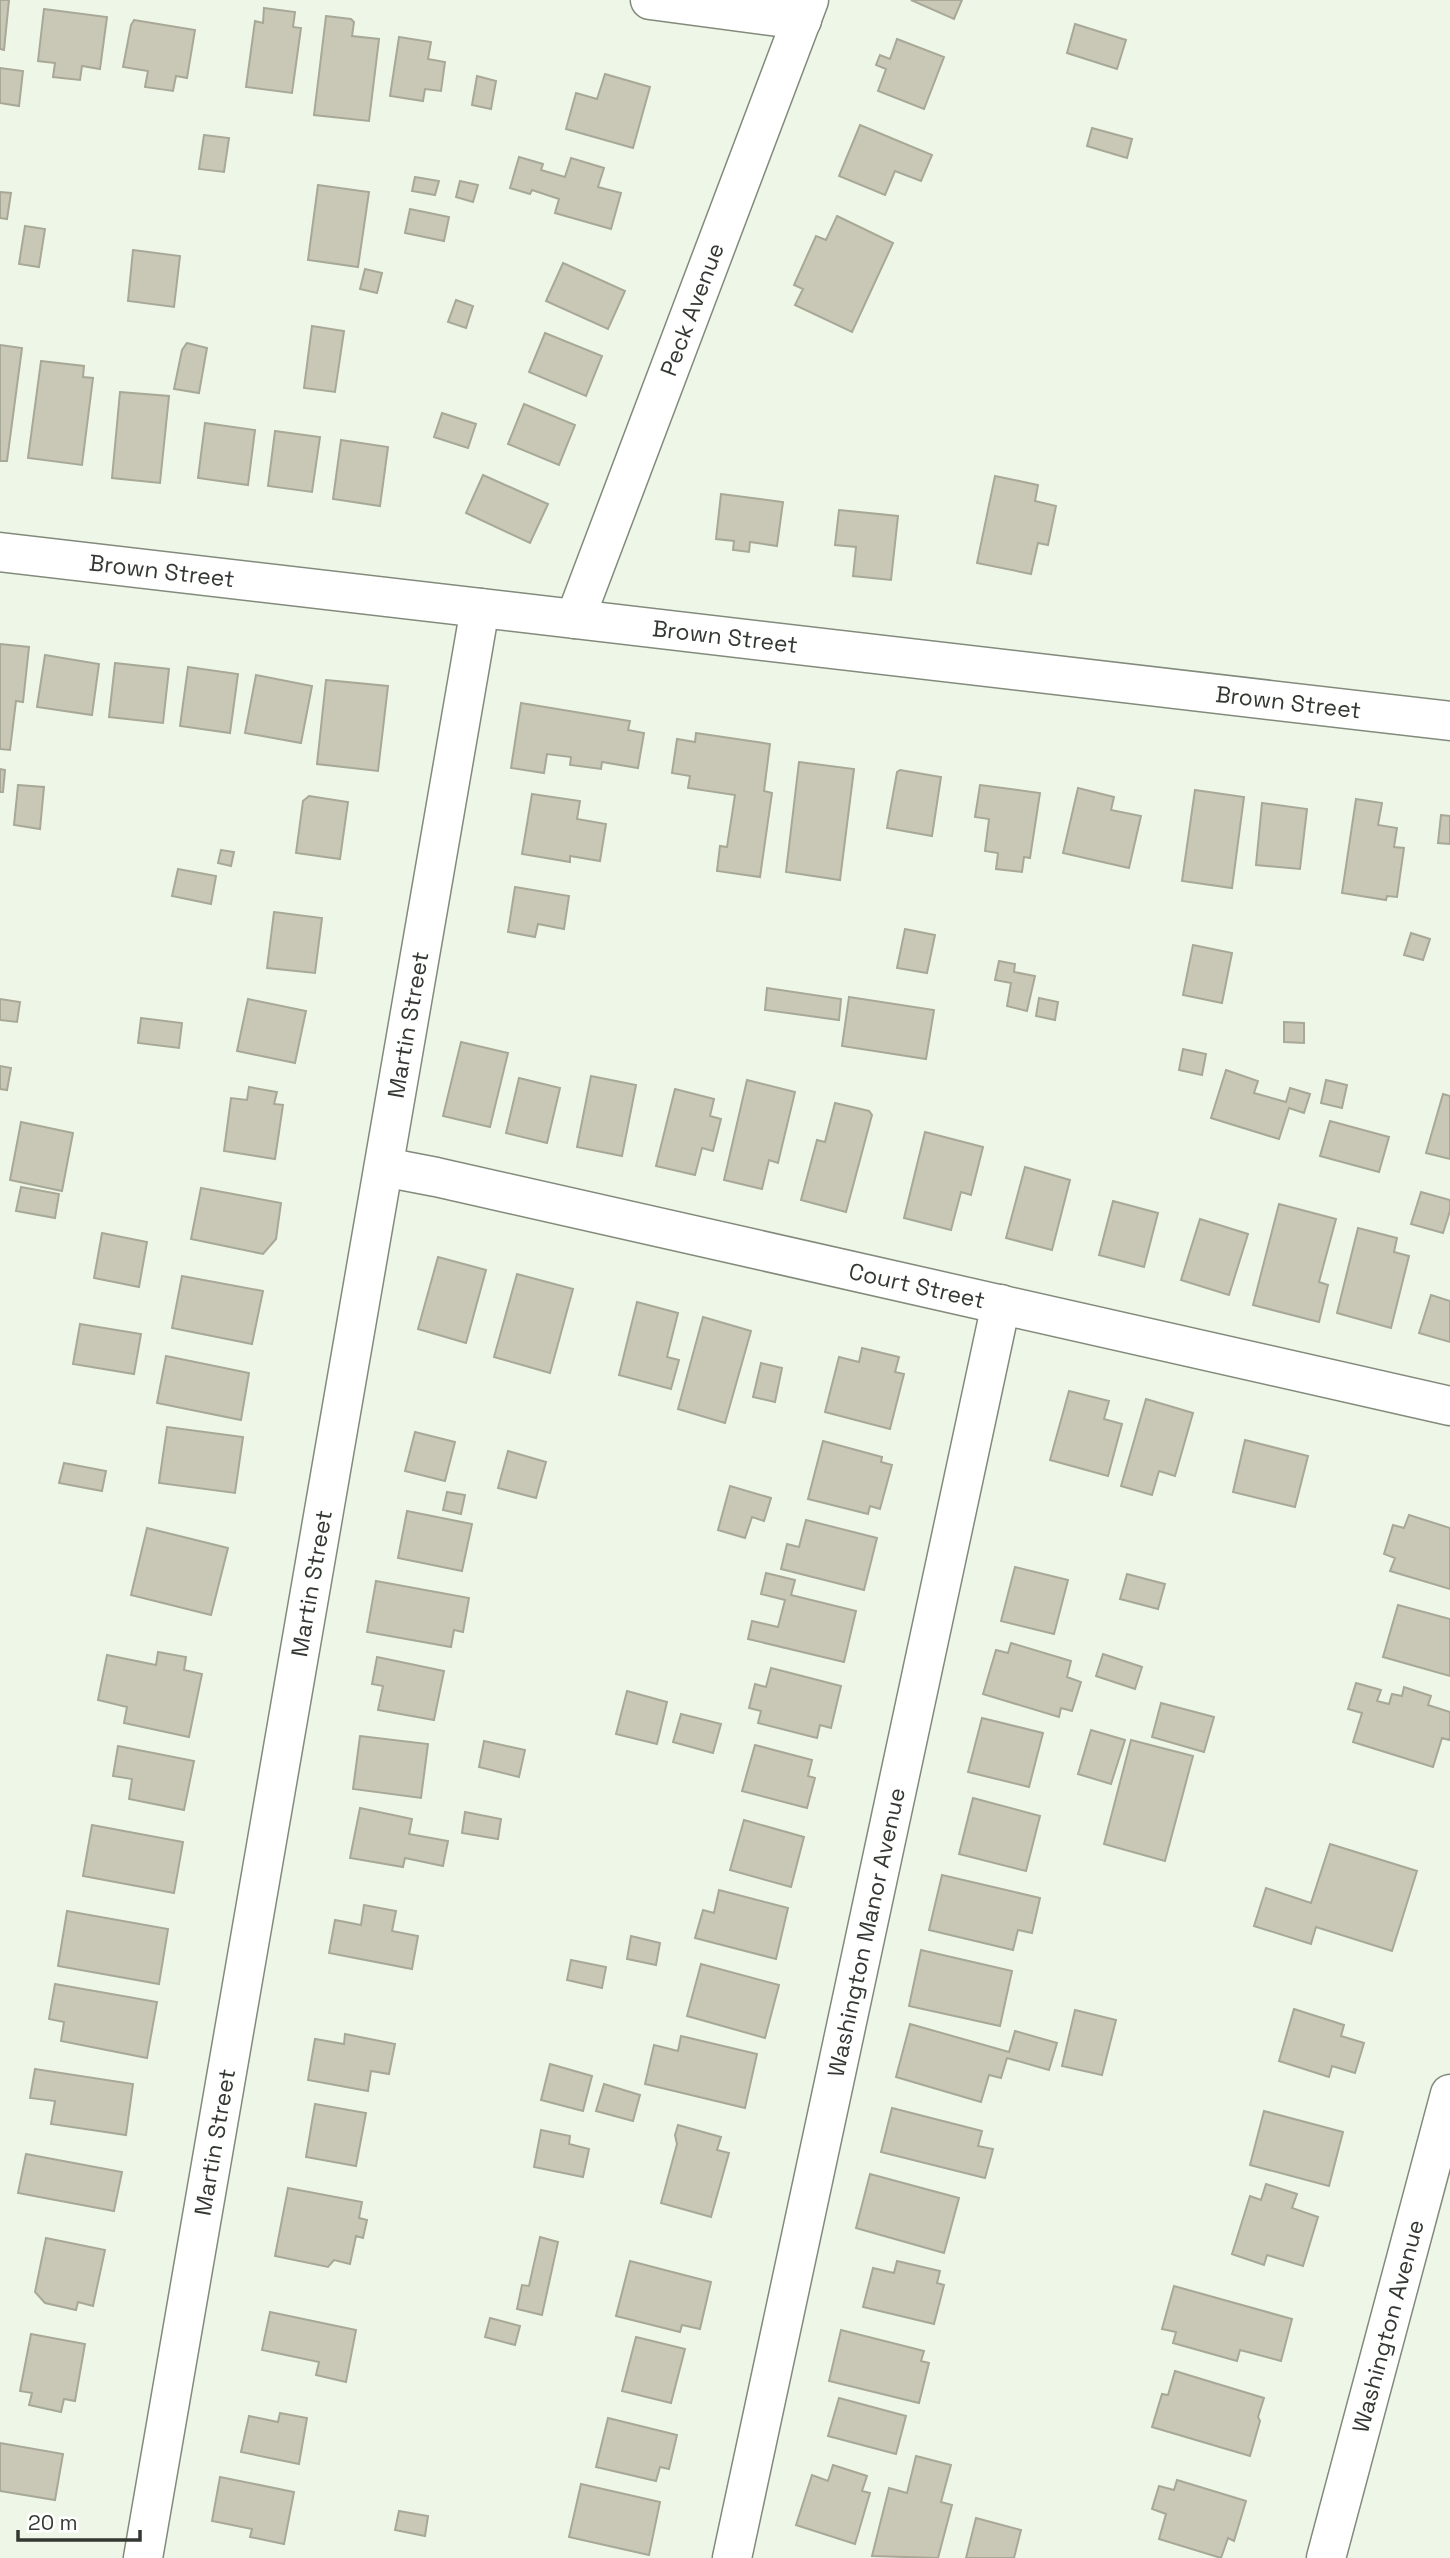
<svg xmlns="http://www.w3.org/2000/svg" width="1450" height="2558" font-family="'Space Grotesk',sans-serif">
<rect width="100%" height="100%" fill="#eef7e7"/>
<!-- building -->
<path fill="#c9c8b7" stroke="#a8a897" stroke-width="2" d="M0,0H9L4,50L0,49Z
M911,0H962L954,19Z
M264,8L295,12L293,27L301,28L292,93L246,87L255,21L263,23Z
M44,9L107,17L100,69L82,66L80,80L53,77L55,63L38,61Z
M326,16L351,19L354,22L352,36L379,39L369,121L314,115Z
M134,20L195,30L187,78L176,76L173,91L145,87L148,71L123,67L131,25Z
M1075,24L1126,40L1117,69L1067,53Z
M399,37L431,42L428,59L445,62L441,91L425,89L423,101L390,96Z
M897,39L944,57L924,109L878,91L886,69L876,65L880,55L890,59Z
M0,68L23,71L19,106L0,103Z
M605,74L650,87L633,148L566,129L576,93L597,99Z
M477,76L496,81L491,109L472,105Z
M860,125L932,155L921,181L895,171L885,195L839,176Z
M1092,128L1132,139L1127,158L1087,146Z
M204,135L229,138L224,172L199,169Z
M519,157L543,164L541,170L565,177L571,158L604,168L598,187L621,193L611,229L555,213L559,199L532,190L530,194L510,188Z
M415,177L439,181L435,195L412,191Z
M460,181L478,185L473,202L456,197Z
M318,185L369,192L358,267L308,260Z
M0,192L11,193L7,219L0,218Z
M410,209L449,217L444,241L405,233Z
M837,216L893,243L852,332L795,305L803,289L794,285L816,236L826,240Z
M25,226L45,229L39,267L19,264Z
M133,250L180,256L174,307L128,301Z
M563,263L625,291L608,329L546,301Z
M365,269L382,273L377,293L360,289Z
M456,300L473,306L466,328L448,322Z
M312,326L344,331L335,392L304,388Z
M545,333L602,356L586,396L529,372Z
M187,343L207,348L199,393L174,389L182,350Z
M0,345L22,348L7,461H0Z
M41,361L84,366L83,377L93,378L82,465L28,458Z
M120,392L169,396L160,483L112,478Z
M524,404L575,425L559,465L508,444Z
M442,413L476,424L468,448L434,437Z
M205,423L255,430L248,485L198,478Z
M275,431L320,437L312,492L268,486Z
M341,440L388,447L380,506L333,499Z
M483,475L548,504L530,543L466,513Z
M995,476L1038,485L1035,501L1056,506L1048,545L1038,543L1031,574L977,563Z
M721,494L783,502L777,546L750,542L749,552L733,550L734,541L716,539Z
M839,510L898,516L891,580L853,576L856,547L835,545Z
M0,644L29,647L23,702L16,701L10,750L0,749Z
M45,655L99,664L92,715L37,707Z
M115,663L169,669L163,723L109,717Z
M188,667L238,674L230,733L180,726Z
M256,675L312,686L301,743L245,733Z
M326,680L388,686L378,771L317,764Z
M521,703L630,721L628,730L644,733L638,768L602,762L601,769L570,765L571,757L547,754L544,773L511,768Z
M696,733L770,744L764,791L772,793L760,877L717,871L720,846L727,847L735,795L688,788L690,776L672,773L677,739L695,742Z
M799,762L854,769L840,880L786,872Z
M0,769L5,770L3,792H0Z
M900,770L941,777L932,836L887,828L897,772Z
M18,785L44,787L40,829L14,825Z
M980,785L1040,793L1030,858L1024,857L1022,872L996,869L998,853L985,851L989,819L975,817Z
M1078,788L1114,797L1111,810L1141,816L1129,868L1063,853Z
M1195,790L1244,797L1232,888L1182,881Z
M532,794L580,801L577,819L606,824L600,861L570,856V862L522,854Z
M309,796L348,802L340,859L296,853L303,801Z
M1356,799L1382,803L1378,825L1397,828L1394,847L1404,848L1397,897L1387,896L1386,900L1342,893Z
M1262,803L1307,809L1300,869L1256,865Z
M1441,815L1450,816V844L1438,843Z
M221,850L234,852L231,866L218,863Z
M178,869L216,876L211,904L172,896Z
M515,887L569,896L564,929L538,924L535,937L508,932Z
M274,912L322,918L315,973L267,968Z
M905,929L935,935L927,973L897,968Z
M1411,933L1430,939L1423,960L1404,955Z
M1193,945L1232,953L1222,1003L1183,995Z
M999,961L1015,964L1014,972L1035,976L1027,1011L1007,1006L1011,983L995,980Z
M767,988L841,999L839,1020L765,1010Z
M849,997L934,1010L926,1059L842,1046Z
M1039,998L1058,1002L1055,1020L1036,1016Z
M0,999L20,1002L17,1022L0,1020Z
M248,999L306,1011L295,1063L237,1051Z
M141,1018L182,1023L179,1048L138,1043Z
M1284,1022L1304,1023V1043L1284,1042Z
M461,1042L508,1053L490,1127L443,1116Z
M1183,1049L1206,1054L1202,1075L1179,1070Z
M0,1066L11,1068L7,1090L0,1089Z
M1226,1070L1258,1081L1254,1093L1286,1102L1290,1088L1310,1094L1304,1113L1289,1108L1279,1139L1211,1118Z
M591,1076L636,1085L622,1156L577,1147Z
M519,1078L560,1088L547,1143L506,1133Z
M747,1080L795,1092L778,1163L769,1160L762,1189L724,1180Z
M1326,1080L1347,1085L1342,1108L1321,1103Z
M249,1087L277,1092L274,1104L283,1105L275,1159L224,1151L231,1098L247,1100Z
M675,1089L714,1099L710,1116L721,1119L713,1151L702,1148L695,1175L656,1166Z
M1443,1094L1450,1096V1159L1426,1153Z
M835,1103L869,1111L872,1115L846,1212L801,1200L817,1140L825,1142Z
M1330,1121L1389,1137L1379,1172L1320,1156Z
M21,1122L73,1133L62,1191L10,1180Z
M925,1132L983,1147L971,1195L961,1192L951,1230L904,1218Z
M1025,1167L1070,1180L1052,1250L1006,1238Z
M21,1187L59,1194L55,1218L16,1211Z
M201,1188L281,1203L276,1239L263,1254L191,1239Z
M1421,1192L1450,1200V1211L1443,1233L1411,1224Z
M1113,1201L1158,1213L1144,1267L1099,1255Z
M1279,1204L1336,1219L1319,1282L1328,1285L1319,1322L1253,1305Z
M1200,1219L1248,1234L1229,1295L1181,1280Z
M1358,1228L1397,1238L1394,1252L1409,1256L1391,1328L1337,1313Z
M102,1233L147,1242L139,1287L94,1278Z
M438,1257L486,1270L466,1343L418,1329Z
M517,1274L573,1289L550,1373L494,1357Z
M182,1276L263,1291L252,1344L172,1328Z
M1431,1295L1450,1301V1342L1419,1333Z
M637,1302L678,1313L667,1357L679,1360L671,1389L619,1375Z
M703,1317L751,1331L725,1423L678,1409Z
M80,1324L141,1334L134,1374L73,1364Z
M862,1348L899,1357L895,1372L904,1374L890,1429L825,1412L839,1357L859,1362Z
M166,1356L249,1373L241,1420L157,1403Z
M761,1363L782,1368L775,1402L753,1397Z
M1069,1391L1109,1401L1104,1419L1122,1424L1108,1476L1050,1460Z
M1146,1399L1193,1413L1175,1476L1159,1471L1152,1495L1121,1486Z
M167,1427L243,1437L235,1493L159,1483Z
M415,1432L455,1442L445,1481L405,1471Z
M1245,1440L1308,1456L1295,1507L1233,1492Z
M823,1441L882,1457L881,1462L892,1465L880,1509L870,1506L868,1514L808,1499Z
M508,1451L546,1462L536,1498L498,1488Z
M64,1463L106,1471L102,1491L59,1483Z
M730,1486L771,1498L764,1521L752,1517L745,1538L718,1530Z
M447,1492L465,1495L461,1514L443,1510Z
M407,1511L472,1524L462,1571L398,1558Z
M1409,1515L1450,1528V1589L1390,1571L1395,1558L1384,1554L1393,1525L1404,1528Z
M806,1520L877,1538L864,1590L781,1569L787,1544L799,1547Z
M147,1528L228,1548L211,1615L131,1595Z
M1015,1567L1068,1580L1054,1634L1001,1621Z
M766,1573L795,1580L791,1595L856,1611L844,1662L748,1639L752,1621L778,1627L785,1600L761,1594Z
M1127,1574L1165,1584L1158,1609L1120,1599Z
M376,1581L469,1598L463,1632L454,1630L451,1647L367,1632Z
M1398,1605L1450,1619V1676L1383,1657Z
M1011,1643L1071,1661L1067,1677L1081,1682L1072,1711L1061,1708L1059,1717L983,1694L996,1650L1008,1653Z
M158,1652L186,1657L184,1670L202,1674L189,1737L124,1723L127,1707L98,1700L107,1655L156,1665Z
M1103,1654L1142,1667L1135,1689L1096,1676Z
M377,1657L444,1671L434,1720L378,1710L383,1686L372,1684Z
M771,1668L841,1686L831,1728L820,1725L817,1738L758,1723L761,1711L749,1708L755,1684L766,1687Z
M1356,1683L1381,1690L1377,1701L1389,1704L1392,1694L1402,1696L1404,1687L1431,1696L1428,1705L1450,1712V1737L1449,1740L1442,1738L1433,1767L1353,1742L1362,1713L1348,1709Z
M627,1691L667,1702L657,1744L616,1734Z
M1161,1703L1214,1717L1204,1752L1152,1737Z
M681,1714L721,1724L713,1753L673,1742Z
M982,1718L1043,1733L1029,1787L968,1772Z
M1091,1730L1125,1740L1111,1784L1078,1774Z
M360,1736L428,1744L421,1798L353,1789Z
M1131,1740L1193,1756L1165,1861L1104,1844Z
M484,1741L525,1750L519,1777L479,1767Z
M755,1745L812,1760L808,1776L815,1778L807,1808L742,1791Z
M118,1746L194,1761L184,1810L129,1799L132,1779L113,1776Z
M973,1798L1040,1816L1026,1871L959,1854Z
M360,1808L412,1819L409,1834L448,1841L443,1866L405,1858L403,1867L350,1858Z
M465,1812L501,1819L498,1839L462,1833Z
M744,1820L804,1837L791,1887L730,1870Z
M92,1825L183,1842L174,1893L83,1876Z
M1330,1844L1417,1871L1392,1951L1316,1927L1311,1944L1254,1926L1266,1888L1311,1903Z
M942,1875L1040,1898L1032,1933L1018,1930L1013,1950L929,1930Z
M719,1890L788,1908L776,1959L695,1938L703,1910L714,1913Z
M364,1905L396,1911L392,1931L418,1936L412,1969L329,1953L335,1920L361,1925Z
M67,1911L168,1929L159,1984L58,1966Z
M631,1936L660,1943L656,1965L627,1959Z
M921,1950L1012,1971L1000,2026L909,2006Z
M571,1960L606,1967L602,1988L567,1980Z
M701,1964L779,1985L765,2038L687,2016Z
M55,1984L157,2002L147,2058L61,2041L64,2022L49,2019Z
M1294,2009L1344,2025L1341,2036L1364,2043L1355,2073L1332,2066L1329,2077L1279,2061Z
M1075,2010L1116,2020L1102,2075L1062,2066Z
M910,2024L1009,2052L1015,2031L1057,2043L1049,2070L1007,2058L1001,2078L989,2075L981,2102L896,2077Z
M345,2034L395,2044L389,2074L371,2071L368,2091L308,2080L315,2039L344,2044Z
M681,2036L757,2054L745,2108L645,2084L654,2045L678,2051Z
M550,2064L592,2076L583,2111L541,2100Z
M35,2069L133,2084L126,2135L51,2124L55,2101L30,2098Z
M604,2084L640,2095L633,2121L596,2111Z
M315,2104L366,2113L356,2166L306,2157Z
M892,2108L982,2131L978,2146L993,2149L985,2178L881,2152Z
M1264,2111L1343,2132L1329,2186L1250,2165Z
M678,2125L721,2137L717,2150L729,2153L711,2217L661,2203L677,2144L675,2135Z
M541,2130L570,2136L569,2144L589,2149L583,2177L534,2167Z
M26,2154L122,2172L114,2211L18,2193Z
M870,2174L959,2198L944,2253L856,2228Z
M1266,2184L1297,2194L1292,2208L1318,2217L1303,2266L1267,2255L1264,2265L1232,2254L1250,2196L1261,2200Z
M288,2188L362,2202L359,2218L367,2220L363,2238L356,2236L350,2264L334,2260L328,2267L275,2256Z
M540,2237L558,2242L542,2315L517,2309L522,2285L529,2286Z
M46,2238L105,2250L93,2306L78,2302L76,2310L45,2303L35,2292Z
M630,2261L711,2282L700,2329L682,2325L680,2332L616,2316Z
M897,2261L940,2271L937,2283L944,2285L934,2324L863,2307L873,2268L894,2273Z
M1174,2286L1292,2319L1281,2361L1240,2350L1237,2361L1173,2343L1176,2332L1162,2329Z
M270,2312L356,2330L346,2382L316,2375L319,2362L262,2350Z
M490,2318L520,2326L515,2345L485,2337Z
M841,2330L924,2351L921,2361L929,2363L919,2403L829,2381Z
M31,2334L85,2344L75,2401L64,2399L61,2412L29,2405L32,2393L20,2391Z
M636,2337L685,2349L671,2403L622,2391Z
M1175,2371L1264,2398L1258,2417L1260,2421L1250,2456L1152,2427L1162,2394L1168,2395Z
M839,2398L906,2416L896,2454L828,2436Z
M280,2413L307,2418L299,2464L241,2452L249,2416L278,2422Z
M608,2418L677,2435L669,2469L660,2467L656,2481L596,2467Z
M0,2443L63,2454L55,2500L0,2491Z
M916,2456L951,2465L941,2502L952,2505L938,2558L872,2556L889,2488L907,2493Z
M833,2465L867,2476L862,2491L870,2493L855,2544L796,2525L812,2475L828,2481Z
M220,2477L294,2492L284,2544L250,2537L252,2529L212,2521Z
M1177,2480L1246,2501L1234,2541L1228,2538L1221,2558L1159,2539L1166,2514L1152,2509L1159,2486L1174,2490Z
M581,2484L660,2502L649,2555L569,2537Z
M399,2511L428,2516L425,2536L395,2530Z
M976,2518L1021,2530L1014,2558H966Z"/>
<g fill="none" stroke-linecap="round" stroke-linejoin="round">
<defs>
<g id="minor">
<path d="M650,0L802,20"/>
<path id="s1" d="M0,552L1450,721"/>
<path id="s2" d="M575,619L809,0"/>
<path id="s3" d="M384,1167L436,1177L1450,1406"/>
<path id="s4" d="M143,2558L480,608"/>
<path id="s5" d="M732,2558L1001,1304"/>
<path id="s6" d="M1326,2558L1450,2094"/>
</g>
</defs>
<!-- minor casing -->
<use href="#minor" stroke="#828a7b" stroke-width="41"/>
<!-- minor -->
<use href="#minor" stroke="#fff" stroke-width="38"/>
</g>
<g text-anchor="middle" stroke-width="5" stroke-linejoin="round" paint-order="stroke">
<!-- street labels -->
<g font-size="23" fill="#343832" stroke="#fff">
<text dy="8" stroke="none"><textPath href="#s2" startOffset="331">Peck Avenue</textPath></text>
<text dy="8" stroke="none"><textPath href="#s1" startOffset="163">Brown Street</textPath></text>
<text dy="8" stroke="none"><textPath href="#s1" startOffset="730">Brown Street</textPath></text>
<text dy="8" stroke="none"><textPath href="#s1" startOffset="1297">Brown Street</textPath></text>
<text dy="8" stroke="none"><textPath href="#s4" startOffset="1556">Martin Street</textPath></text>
<text dy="8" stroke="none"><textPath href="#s3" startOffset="546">Court Street</textPath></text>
<text dy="8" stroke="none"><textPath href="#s4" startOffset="989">Martin Street</textPath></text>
<text dy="8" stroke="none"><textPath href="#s5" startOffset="640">Washington Manor Avenue</textPath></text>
<text dy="8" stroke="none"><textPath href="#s4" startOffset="422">Martin Street</textPath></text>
<text dy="8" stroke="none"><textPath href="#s6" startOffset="240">Washington Avenue</textPath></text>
</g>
</g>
<!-- scale -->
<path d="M18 2530v10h122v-10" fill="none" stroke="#343832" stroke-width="3.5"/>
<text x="28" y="2530" font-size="21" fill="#343832" stroke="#ffffff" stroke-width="5" paint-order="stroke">20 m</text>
</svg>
